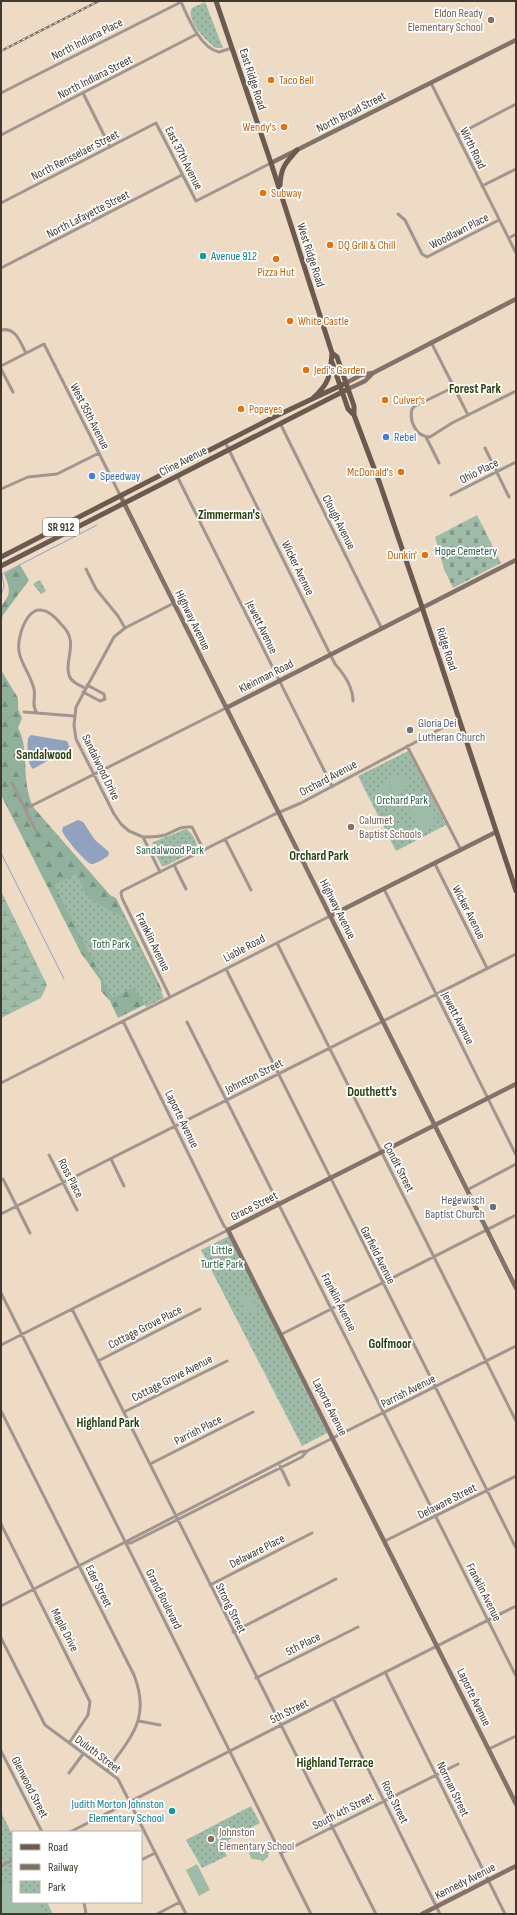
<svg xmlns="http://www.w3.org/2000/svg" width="517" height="1915" font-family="'Sofia Sans Condensed',sans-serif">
<defs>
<pattern id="forest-firs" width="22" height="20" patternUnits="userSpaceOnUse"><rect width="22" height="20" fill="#91b19c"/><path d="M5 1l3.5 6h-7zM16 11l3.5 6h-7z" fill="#789180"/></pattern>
<pattern id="wetland-marsh" width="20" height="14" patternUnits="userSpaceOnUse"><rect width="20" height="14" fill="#9ebba8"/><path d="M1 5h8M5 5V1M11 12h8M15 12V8" fill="none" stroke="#829989"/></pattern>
<pattern id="cemetery-stones" width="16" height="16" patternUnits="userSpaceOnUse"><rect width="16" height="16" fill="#9ebba8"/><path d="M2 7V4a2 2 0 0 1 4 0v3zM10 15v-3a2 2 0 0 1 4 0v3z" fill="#829989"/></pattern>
<pattern id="park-dots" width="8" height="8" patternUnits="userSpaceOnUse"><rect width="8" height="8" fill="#9ebba8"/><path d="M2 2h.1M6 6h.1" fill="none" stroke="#829989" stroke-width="1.8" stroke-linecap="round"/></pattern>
</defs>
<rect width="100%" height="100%" fill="#eddbc5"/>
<!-- forest -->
<path fill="url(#forest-firs)" d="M20,565L29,580L3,615L1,622V606C12,594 10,588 4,574Z
M1,670L18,698V709L22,718L18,728C30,747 20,783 34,808L110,895L116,898L162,990L160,997L118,1018L110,1001L101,991V981L81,953L1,795Z"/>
<!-- wetland -->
<path fill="url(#wetland-marsh)" d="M1,891L47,985L41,998L1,1018Z"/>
<!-- cemetery -->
<path fill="url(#cemetery-stones)" d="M477,515L501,563L453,588L444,569L435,537Z"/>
<!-- park -->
<path fill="url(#park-dots)" d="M205,2L223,48H216C207,42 185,20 192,8Z
M40,580L46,591L41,594L33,584Z
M408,751L446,825L396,851L358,776Z
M186,829C192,832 198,843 197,850L165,866H162L152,848L153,842Z
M76,874L88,898L124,918L164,998L146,1007L135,987L112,998L54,885Z
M229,1236L327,1433L302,1446L201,1250Z
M251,1806L260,1823L228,1840L230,1846L223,1849L227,1856L202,1868L186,1840Z
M1,1812L13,1836V1902H47L53,1914H1Z"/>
<!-- garden -->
<path fill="#9ebba8" d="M400,775L406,779L408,788L397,796H395L389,783C391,777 395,777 400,775Z
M386,782L393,795L385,798L379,786Z
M421,792L437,824L421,832L405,800Z
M405,823L408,825L410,834L398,844L396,843L397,840L393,831L396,824Z
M249,1293L258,1310L247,1315L239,1298Z
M258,1843L267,1846L269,1851L268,1857L262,1862L261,1860L252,1859L249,1854L253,1845Z
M197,1864L210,1890L199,1896L186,1870Z
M1,1883L13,1885V1902H38L45,1914H1Z"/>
<!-- water -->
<path fill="#91a2bf" d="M31,735L67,741L70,748L33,769C27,764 27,746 28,738Z
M78,820L83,822L95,840L109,852L108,856C105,858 95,865 91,864C85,862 65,838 62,831L63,827Z"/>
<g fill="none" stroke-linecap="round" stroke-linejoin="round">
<!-- stream -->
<path stroke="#91a2bf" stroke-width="1" d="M1,595L4,586L2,574L97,525
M1,853L64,979"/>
<!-- street -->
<path stroke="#a19590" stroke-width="3" d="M431,83L516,253
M1,93L181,2C188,17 200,48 219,52L232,48
M83,93L110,147
M1,135L197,34
M457,135L516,104
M482,186L516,169
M1,203L156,123L196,201L271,163
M398,214L405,220L422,254L427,257L499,220
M509,238L516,234
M1,268L182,175
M1,330C16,327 20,342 26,353
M431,342L468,415
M1,366L44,344L121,497
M1,369L13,392
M454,387L415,406L412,409C409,421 416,437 430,437L452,423L516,391
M280,423L382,629
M426,437L439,463
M225,442L335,664C344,674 353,688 353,701
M485,448L509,497
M177,476L332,786
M1,489L28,477L57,474L99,453
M451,495L516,462
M86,569L96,589L118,616L125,628
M83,692L100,701L105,699L104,694L87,685
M24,712L37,713
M74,716L37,713C31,705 36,698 34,689C27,663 12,659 22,629C31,605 45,604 61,624C65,628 69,633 70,639C73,651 65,664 69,675C71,682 79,685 85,688
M407,746L461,850
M12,783L37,833
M25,809L226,708
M143,837C150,837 158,837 165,835C176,831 179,826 192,827L203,849
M225,839L251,890
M435,864L487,968
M174,865L186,889
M160,872L143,837L129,831L121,824L114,814L76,739L74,725L76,707L114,637L125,628L174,603
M384,889L516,1155
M277,943L516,1421
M226,969L516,1548
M170,997L122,898L121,893L122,891L273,815L301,803L459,719
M187,1022L516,1676
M1,1083L330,916
M49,1155L77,1210
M111,1159L124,1186
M3,1179L30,1233
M467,1190L516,1164
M1,1214L516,954
M1,1293L311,1914
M72,1309L376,1914
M282,1334L516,1215
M1,1345L228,1230L224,1226L123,1021
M98,1361L200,1309
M1,1411L134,1675C151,1719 131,1736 107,1771
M124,1412L227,1361
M150,1464L253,1412
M280,1466L289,1485
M1,1524L90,1702L88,1715L69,1743
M385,1541L516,1476
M126,1543H131L302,1457L307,1451L516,1346
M210,1585L312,1533
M1,1606L300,1452L307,1451
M233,1632L336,1579
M1,1638L45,1725L118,1779L186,1914
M385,1672L505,1914
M256,1678L358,1627
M333,1698L440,1914
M139,1721L160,1725
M489,1749L516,1736
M1,1751L42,1832
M69,1773L83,1754
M70,1832L516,1606
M281,1853L458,1764
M141,1860L155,1853
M1,1866L13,1860
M84,1902L86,1914
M157,1914L180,1902"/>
<!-- secondary -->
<path stroke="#82726a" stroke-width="4.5" d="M271,163L516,40
M346,383L361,375L373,373L516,299
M348,389L365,381L373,373
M121,497L516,1288
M226,708L516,560
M330,916L496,832
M516,1084L228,1230L516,1804
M422,1914L516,1866"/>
<!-- primary -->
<path stroke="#6c594f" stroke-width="5" d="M216,1L271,163L332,353C330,376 330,383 312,399
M280,185C281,167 285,164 297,150
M332,353L337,357L354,406V415L380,484L422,607L516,891
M332,362L348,409L354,415
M1,557L276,416L346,383
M1,566L348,389"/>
<defs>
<path id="rail" d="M1,51L99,1"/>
</defs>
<!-- rail casing -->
<use href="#rail" stroke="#7a7062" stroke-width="2.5"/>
<!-- rail -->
<use href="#rail" stroke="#fff" stroke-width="1" stroke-dasharray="3" stroke-linecap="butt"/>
</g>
<!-- markers -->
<g fill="#8d6e63" stroke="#fff" stroke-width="1.5">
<circle cx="491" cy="20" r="4"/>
<circle cx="351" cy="827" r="4"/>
<circle cx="211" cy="1839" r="4"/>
</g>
<g fill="#e8710a" stroke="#fff" stroke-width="1.5">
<circle cx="271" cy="80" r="4"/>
<circle cx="284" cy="127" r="4"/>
<circle cx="263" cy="193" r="4"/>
<circle cx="330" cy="245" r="4"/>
<circle cx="276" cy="259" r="4"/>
<circle cx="290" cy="321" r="4"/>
<circle cx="306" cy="370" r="4"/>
<circle cx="385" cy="400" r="4"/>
<circle cx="241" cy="409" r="4"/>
<circle cx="401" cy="472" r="4"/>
<circle cx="425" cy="555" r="4"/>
</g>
<g fill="#0f9aa8" stroke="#fff" stroke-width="1.5">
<circle cx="203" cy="256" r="4"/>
<circle cx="172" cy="1811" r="4"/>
</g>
<g fill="#3f7fe0" stroke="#fff" stroke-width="1.5">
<circle cx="386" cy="437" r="4"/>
<circle cx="92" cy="476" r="4"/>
</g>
<g fill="#6b7280" stroke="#fff" stroke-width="1.5">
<circle cx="410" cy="730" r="4"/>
<circle cx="493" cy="1207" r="4"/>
</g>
<g text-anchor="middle" stroke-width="3.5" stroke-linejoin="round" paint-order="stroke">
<!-- shield labels -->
<rect fill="#fff" stroke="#79746e" stroke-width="1" x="43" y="518" width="36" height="18" rx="3"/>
<g font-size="11" font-weight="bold" fill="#403930">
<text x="61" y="531">SR 912</text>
</g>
<!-- education labels -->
<g font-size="12" fill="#785e54" stroke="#fff" text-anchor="start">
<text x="483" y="17" text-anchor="end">Eldon Ready<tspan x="483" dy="14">Elementary School</tspan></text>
<text x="359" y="824">Calumet<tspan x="359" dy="14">Baptist Schools</tspan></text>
<text x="219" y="1836">Johnston<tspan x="219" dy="14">Elementary School</tspan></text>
</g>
<!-- street labels -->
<g font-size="12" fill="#403930" stroke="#fff">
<text transform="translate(87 39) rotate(-27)" y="4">North Indiana Place</text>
<text transform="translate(95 77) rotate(-27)" y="4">North Indiana Street</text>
<text transform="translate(253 79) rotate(72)" y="4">East Ridge Road</text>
<text transform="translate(351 112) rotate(-27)" y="4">North Broad Street</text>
<text transform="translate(473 148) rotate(64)" y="4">Wirth Road</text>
<text transform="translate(75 155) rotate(-27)" y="4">North Rensselaer Street</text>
<text transform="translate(184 158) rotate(63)" y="4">East 37th Avenue</text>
<text transform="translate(88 214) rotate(-27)" y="4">North Lafayette Street</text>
<text transform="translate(459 231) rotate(-27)" y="4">Woodlawn Place</text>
<text transform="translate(311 255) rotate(72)" y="4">West Ridge Road</text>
<text transform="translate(90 416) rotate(63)" y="4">West 35th Avenue</text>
<text transform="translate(183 461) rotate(-27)" y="4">Cline Avenue</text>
<text transform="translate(479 471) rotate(-27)" y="4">Ohio Place</text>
<text transform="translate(339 522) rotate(63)" y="4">Clough Avenue</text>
<text transform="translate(298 568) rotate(64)" y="4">Wicker Avenue</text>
<text transform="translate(193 620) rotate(64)" y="4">Highway Avenue</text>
<text transform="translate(262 627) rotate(64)" y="4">Jewett Avenue</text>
<text transform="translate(447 649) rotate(72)" y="4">Ridge Road</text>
<text transform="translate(266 676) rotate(-27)" y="4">Kleinman Road</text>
<text transform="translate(101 767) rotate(64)" y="4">Sandalwood Drive</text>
<text transform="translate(328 778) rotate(-28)" y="4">Orchard Avenue</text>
<text transform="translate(338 909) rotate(63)" y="4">Highway Avenue</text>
<text transform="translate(469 912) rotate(63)" y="4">Wicker Avenue</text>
<text transform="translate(153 942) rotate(64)" y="4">Franklin Avenue</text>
<text transform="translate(244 948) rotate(-28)" y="4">Liable Road</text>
<text transform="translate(458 1018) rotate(63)" y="4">Jewett Avenue</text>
<text transform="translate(254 1076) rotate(-27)" y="4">Johnston Street</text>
<text transform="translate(182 1119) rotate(64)" y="4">Laporte Avenue</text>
<text transform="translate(399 1167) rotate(63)" y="4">Condit Street</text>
<text transform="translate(71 1178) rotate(63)" y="4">Ross Place</text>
<text transform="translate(254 1206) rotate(-27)" y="4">Grace Street</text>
<text transform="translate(378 1255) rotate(63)" y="4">Garfield Avenue</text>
<text transform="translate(339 1302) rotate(63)" y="4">Franklin Avenue</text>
<text transform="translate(145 1327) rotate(-27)" y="4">Cottage Grove Place</text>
<text transform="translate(172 1378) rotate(-27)" y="4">Cottage Grove Avenue</text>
<text transform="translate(408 1391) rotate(-27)" y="4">Parrish Avenue</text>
<text transform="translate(330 1407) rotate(63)" y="4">Laporte Avenue</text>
<text transform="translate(198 1430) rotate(-27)" y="4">Parrish Place</text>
<text transform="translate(447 1501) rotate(-27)" y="4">Delaware Street</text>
<text transform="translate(257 1551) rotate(-27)" y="4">Delaware Place</text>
<text transform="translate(99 1586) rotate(63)" y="4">Eder Street</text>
<text transform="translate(484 1592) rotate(63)" y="4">Franklin Avenue</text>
<text transform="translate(164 1599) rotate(63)" y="4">Grand Boulevard</text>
<text transform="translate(231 1608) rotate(63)" y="4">Strong Street</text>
<text transform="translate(65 1630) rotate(63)" y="4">Maple Drive</text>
<text transform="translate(303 1644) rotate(-27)" y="4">5th Place</text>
<text transform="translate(474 1697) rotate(64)" y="4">Laporte Avenue</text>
<text transform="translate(289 1711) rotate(-27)" y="4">5th Street</text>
<text transform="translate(98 1754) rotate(37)" y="4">Duluth Street</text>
<text transform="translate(30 1787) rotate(63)" y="4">Glenwood Street</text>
<text transform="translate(453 1789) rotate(64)" y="4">Norman Street</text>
<text transform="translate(395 1802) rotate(63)" y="4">Ross Street</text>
<text transform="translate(343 1811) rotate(-27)" y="4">South 4th Street</text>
<text transform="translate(465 1881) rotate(-27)" y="4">Kennedy Avenue</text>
</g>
<!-- food labels -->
<g font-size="12" fill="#c56008" stroke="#fff" text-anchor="start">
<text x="279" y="84">Taco Bell</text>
<text x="276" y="131" text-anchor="end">Wendy's</text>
<text x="271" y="197">Subway</text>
<text x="338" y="249">DQ Grill &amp; Chill</text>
<text x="276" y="276" text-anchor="middle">Pizza Hut</text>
<text x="298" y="325">White Castle</text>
<text x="314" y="374">Jedi's Garden</text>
<text x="393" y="404">Culver's</text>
<text x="249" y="413">Popeyes</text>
<text x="393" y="476" text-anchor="end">McDonald's</text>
<text x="417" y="559" text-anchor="end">Dunkin'</text>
</g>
<!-- culture labels -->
<g font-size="12" fill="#0d838f" stroke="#fff" text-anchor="start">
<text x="211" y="260">Avenue 912</text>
<text x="164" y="1808" text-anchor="end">Judith Morton Johnston<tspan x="164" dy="14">Elementary School</tspan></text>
</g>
<!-- shop labels -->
<g font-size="12" fill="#366cbe" stroke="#fff" text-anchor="start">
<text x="394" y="441">Rebel</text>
<text x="100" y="480">Speedway</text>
</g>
<!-- park labels -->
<g font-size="12" fill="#2d6244" stroke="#fff">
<text x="466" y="555">Hope Cemetery</text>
<text x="402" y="804">Orchard Park</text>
<text x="170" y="854">Sandalwood Park</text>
<text x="111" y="948">Toth Park</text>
<text x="222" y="1254">Little<tspan x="222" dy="14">Turtle Park</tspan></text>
</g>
<!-- worship labels -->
<g font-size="12" fill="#5b616d" stroke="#fff" text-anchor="start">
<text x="418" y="727">Gloria Dei<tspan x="418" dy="14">Lutheran Church</tspan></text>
<text x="485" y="1204" text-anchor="end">Hegewisch<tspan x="485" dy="14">Baptist Church</tspan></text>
</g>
<!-- neighbourhood labels -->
<g font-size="13" font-weight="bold" fill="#2b410f" stroke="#fff">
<text x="475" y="393">Forest Park</text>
<text x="229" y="519">Zimmerman's</text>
<text x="44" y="759">Sandalwood</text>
<text x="319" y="860">Orchard Park</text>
<text x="372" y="1096">Douthett's</text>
<text x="390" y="1348">Golfmoor</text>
<text x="108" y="1427">Highland Park</text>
<text x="335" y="1767">Highland Terrace</text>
</g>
</g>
<!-- border -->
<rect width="517" height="1915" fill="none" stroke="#403930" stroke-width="4"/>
<!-- legend -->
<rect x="12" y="1831" width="130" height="72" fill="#ffffff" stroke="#b3b0ac"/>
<rect x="20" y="1844" width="20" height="6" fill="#6c594f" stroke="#b3b0ac"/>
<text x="48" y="1851" font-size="12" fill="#403930">Road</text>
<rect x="20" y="1864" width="20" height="6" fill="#7a7062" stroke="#b3b0ac"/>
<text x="48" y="1871" font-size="12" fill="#403930">Railway</text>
<rect x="20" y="1881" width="20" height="12" fill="url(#park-dots)" stroke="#b3b0ac"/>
<text x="48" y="1891" font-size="12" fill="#403930">Park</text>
</svg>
